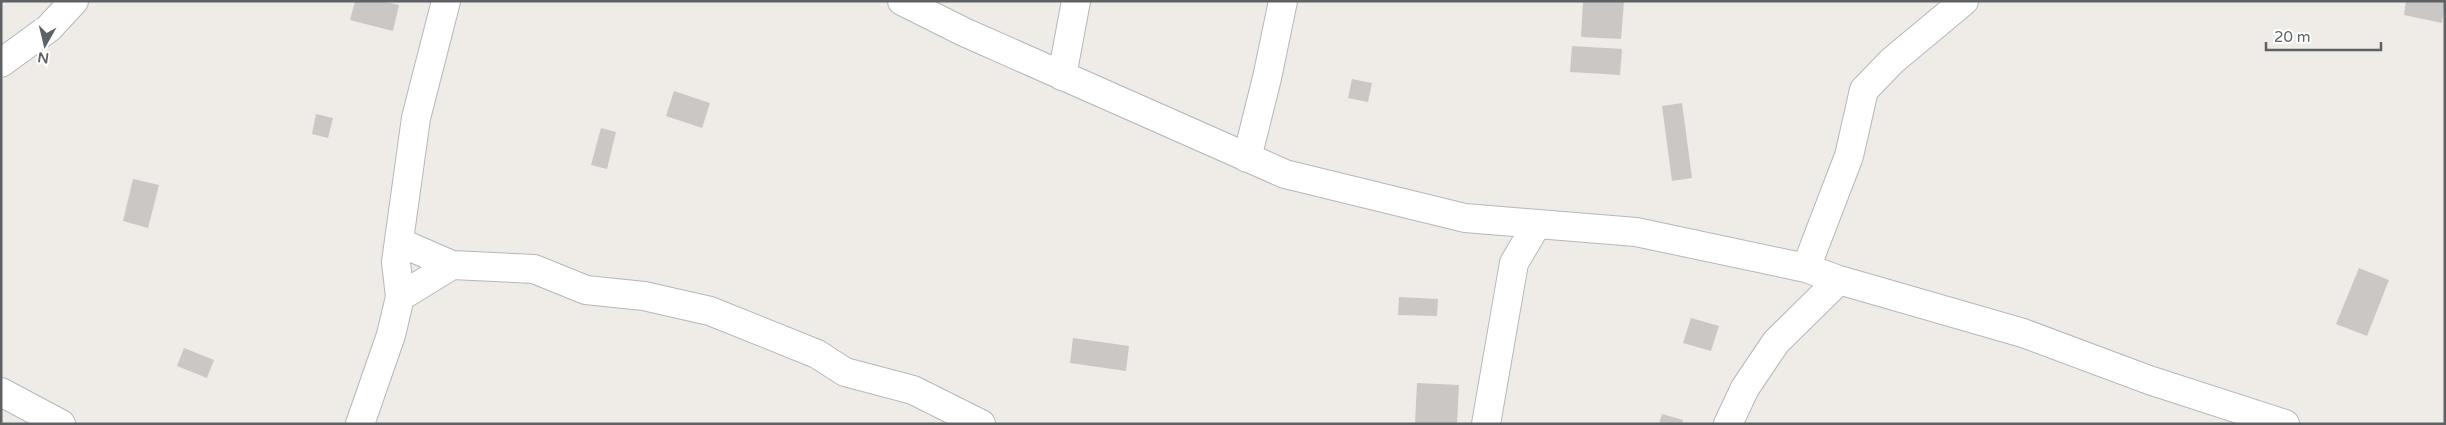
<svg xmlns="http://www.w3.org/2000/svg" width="2446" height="425" font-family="'Varela Round',sans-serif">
<rect width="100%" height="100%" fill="#efece7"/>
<!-- building -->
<path fill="#cac7c4" d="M355,1H382L399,5L393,31L350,20Z
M1583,1H1624L1621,39L1581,37Z
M2406,1H2445L2442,23L2404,15Z
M1572,46L1622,49L1620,75L1570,72Z
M1352,79L1372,83L1368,102L1348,98Z
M674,91L710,103L702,128L666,116Z
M1682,103L1692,178L1672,181L1662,106Z
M316,114L333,118L328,138L312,134Z
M601,128L616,132L607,169L591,165Z
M133,179L159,185L148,228L123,221Z
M2359,268L2389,280L2367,336L2336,324Z
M1399,297L1438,299L1437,316L1398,315Z
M1691,318L1719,326L1711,351L1683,343Z
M1073,338L1129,346L1126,371L1070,363Z
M184,348L214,360L207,378L177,366Z
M1417,383L1459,385L1457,424H1415Z
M1662,414L1683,420L1682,424H1659Z"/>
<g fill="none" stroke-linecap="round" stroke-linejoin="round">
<defs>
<path id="minor" d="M902,1L964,32L1285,174L1465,218L1636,232L1806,268L1839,280L2023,333L2149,380L2285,424
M1,63L49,28L74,1
M1062,76L1076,1
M1247,158L1267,78L1283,1
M399,242L452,265L534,269L586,290L644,296L710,311L817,354L845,372L913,390L981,424
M1806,268L1849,156L1864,90L1892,61L1964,1
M400,297L452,265
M1,392L61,424
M360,424L391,335L400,297L396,262L416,118L446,1
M1486,424L1514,263L1537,224
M1728,424L1745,388L1776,342L1839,280"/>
</defs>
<!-- minor casing -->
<use href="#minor" stroke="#b4b7ba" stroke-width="30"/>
<!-- minor -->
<use href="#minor" stroke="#fff" stroke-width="28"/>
</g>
<!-- border -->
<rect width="2446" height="425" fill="none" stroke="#5f6265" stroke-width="5"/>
<!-- north arrow -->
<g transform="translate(45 45) rotate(188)" stroke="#ffffff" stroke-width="4" paint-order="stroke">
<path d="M0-4L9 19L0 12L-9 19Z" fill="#5f6265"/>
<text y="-8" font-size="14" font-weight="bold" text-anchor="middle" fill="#5f6265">N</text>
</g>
<!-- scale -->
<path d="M2266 42v8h115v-8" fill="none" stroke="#5f6265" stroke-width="2.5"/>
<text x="2274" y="42" font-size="15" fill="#5f6265" stroke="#ffffff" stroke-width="4" paint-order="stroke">20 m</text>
</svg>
